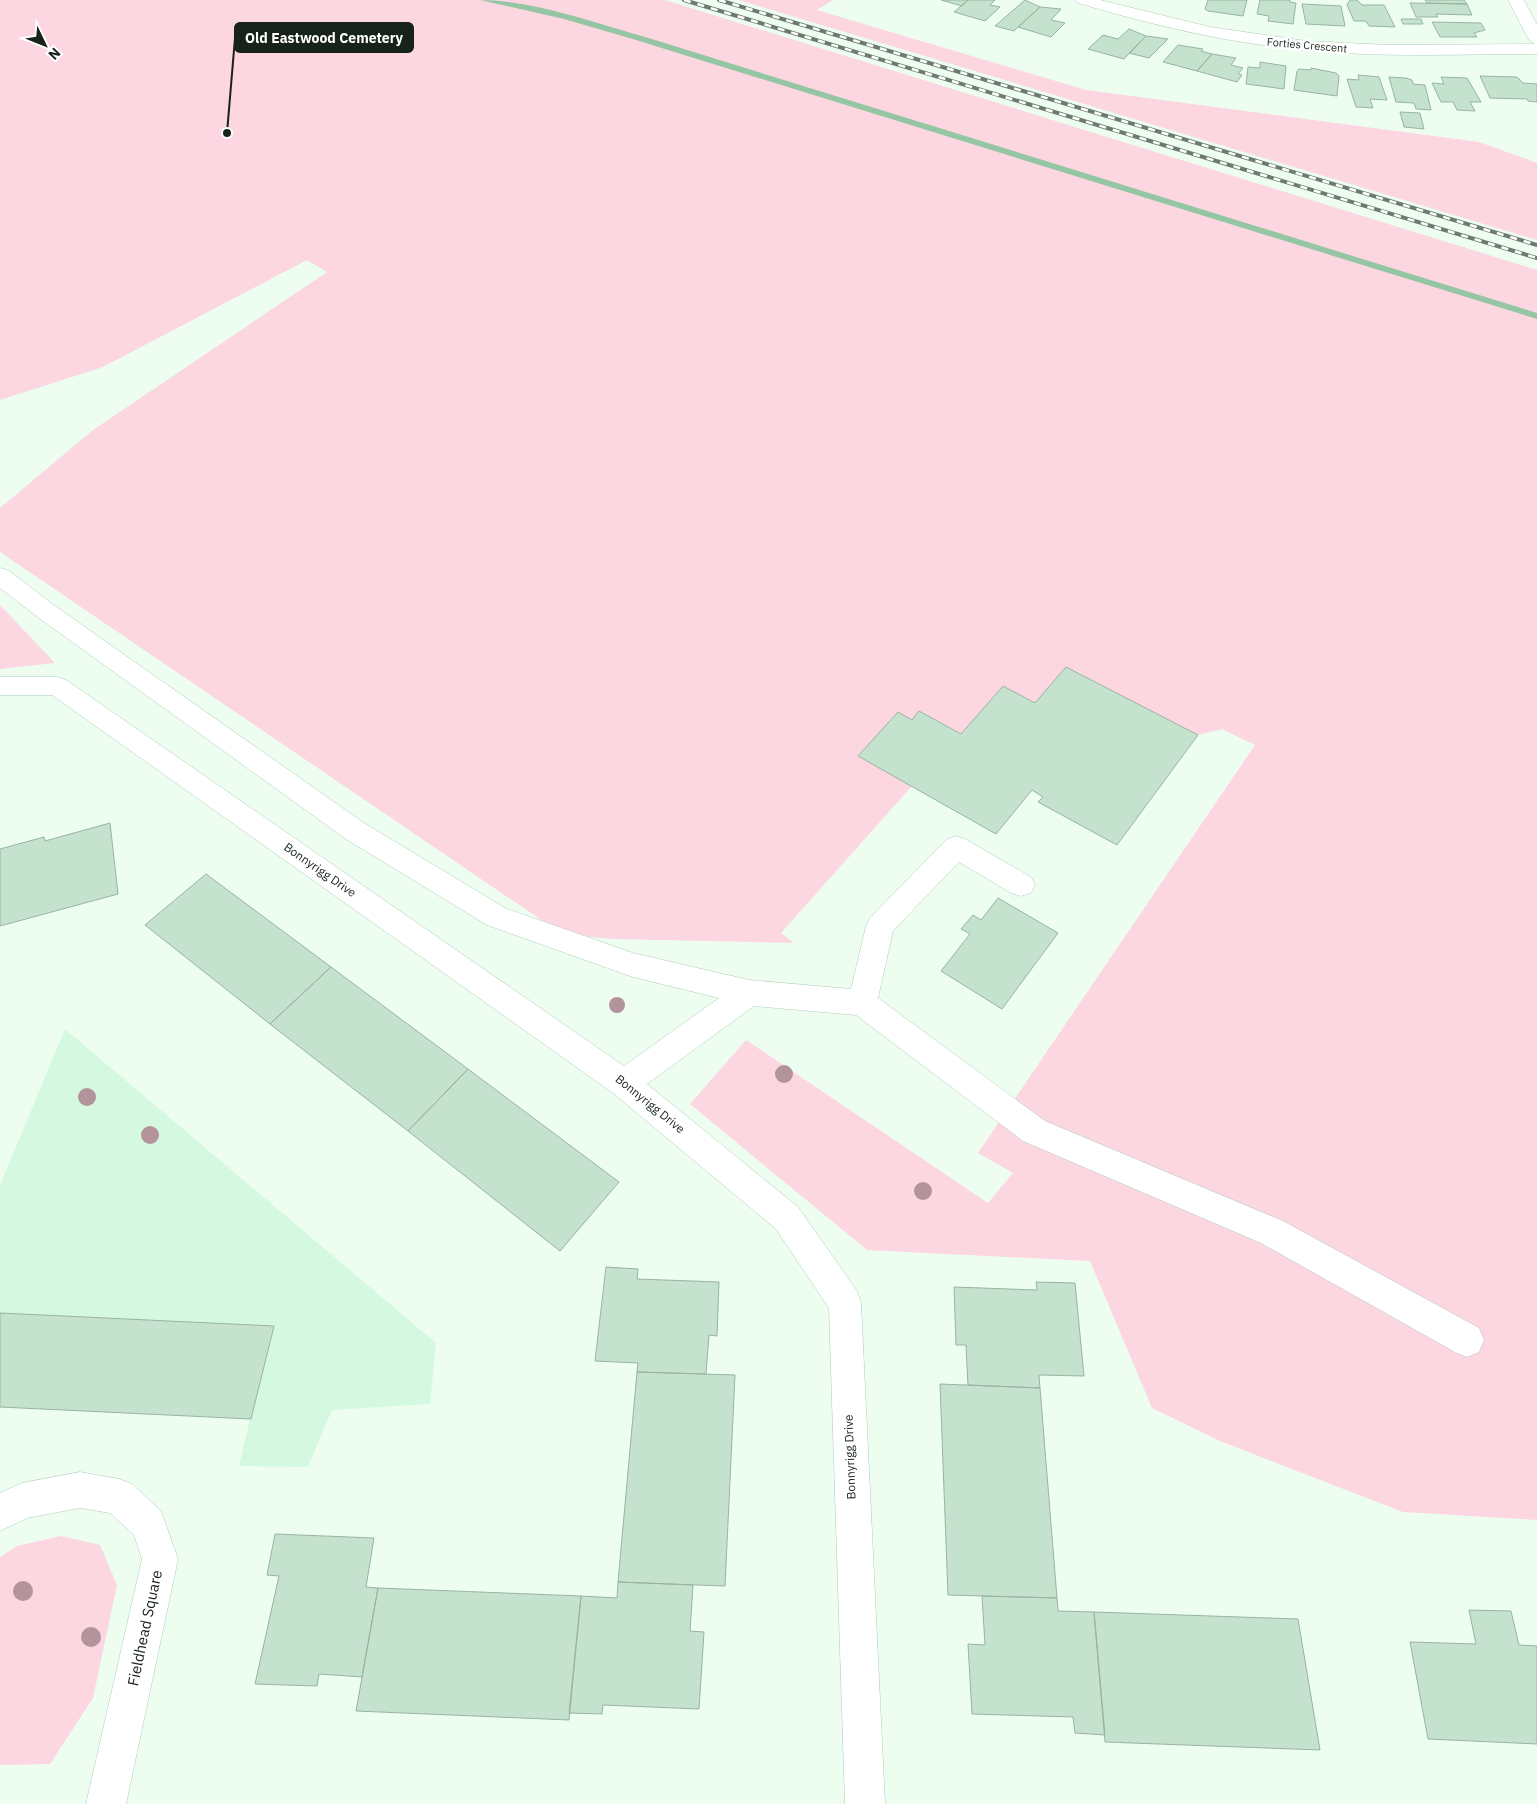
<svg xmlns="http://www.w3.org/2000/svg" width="1537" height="1804" font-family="'IBM Plex Sans',sans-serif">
<rect width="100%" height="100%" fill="#edfef1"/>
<!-- built -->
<path fill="#d5f9e0" d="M65,1029L436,1343L430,1404L332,1410L308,1467L239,1466L250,1419L0,1407V1185Z"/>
<!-- green -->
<path fill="#fcd6e0" d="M0,0H665L1537,270V1520L1403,1512L1220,1441L1152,1408L1090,1261L867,1250L690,1104L746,1040L988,1203L1013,1173L978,1153L1255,745L1222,729L1198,735L1066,667L1035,703L1003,686L961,734L920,711L912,720L898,712L858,756L912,786L781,933L794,943L612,939L562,934L0,552V508L93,430L327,272L307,260L103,367L0,400Z
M738,0H833L817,10L1086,90L1479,142L1537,163V240Z
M0,605L55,663L0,669Z
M61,1536L100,1545L117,1585L93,1698L50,1764L0,1765V1557L17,1546Z"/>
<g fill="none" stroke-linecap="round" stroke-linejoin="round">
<!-- stream -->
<path fill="#95c6a4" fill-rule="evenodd" d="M480,0C531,0 593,22 642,36L1537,313V319L636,40L564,19Z"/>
</g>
<!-- building -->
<path fill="#c5e2ce" stroke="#98b4a1" d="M941,0H968L962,6Z
M968,0H995L990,5L1000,7L985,21L954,12Z
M1025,0L1040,7L1014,31L995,26Z
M1208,0H1247L1243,16L1208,11L1205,9Z
M1260,0H1290V2L1296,3L1293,24L1268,21L1269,16L1257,14Z
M1350,0H1357L1362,5H1384L1395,27L1369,26L1366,21H1354L1347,5Z
M1425,0H1464L1467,4L1427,3Z
M1410,3L1467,4L1472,15L1436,14L1438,17H1416Z
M1302,4L1341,6L1345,26L1306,24Z
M1040,7L1061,9L1051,20L1065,23L1051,37L1018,27Z
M1401,19H1421L1423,24H1403Z
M1432,22L1481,23L1485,30L1474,33L1477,37H1440Z
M1129,29L1146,36L1124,59L1088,49L1103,35L1118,39Z
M1146,36L1168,39L1149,58L1129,53Z
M1178,45L1203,49L1201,51L1212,54L1197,71L1163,62Z
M1212,54L1236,58L1231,65L1243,68L1238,74L1242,75L1237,82L1197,71Z
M1260,62L1286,66L1284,89L1246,84L1248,67L1260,68Z
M1311,68L1336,73L1339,76L1337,96L1294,90L1297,71L1299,69L1311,70Z
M1358,75L1379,77L1387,100L1370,99L1373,108L1356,107L1347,79L1359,80Z
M1480,76L1517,77L1523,83L1537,84V102L1528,101L1527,99L1490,98Z
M1389,77L1406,78L1412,80L1413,84L1425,85L1431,110L1416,109L1414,103L1396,102Z
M1441,77L1467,78L1481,102H1470L1475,111L1457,110L1453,102H1441L1432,83L1444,84Z
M1400,112L1420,113L1424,129L1404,127Z
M1066,667L1198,735L1117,845L1038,802L1043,797L1032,790L996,834L858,756L898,712L912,720L919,711L961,734L1003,686L1035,703Z
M110,823L118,894L0,926V849L44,837L45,841Z
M206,874L331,967L270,1024L145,925Z
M998,898L1058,933L1002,1009L941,971L970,934L961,929L973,915L981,920Z
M331,967L468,1069L408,1131L270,1024Z
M468,1069L619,1182L560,1251L408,1131Z
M606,1267L638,1269L637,1279L719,1282L717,1336L709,1335L706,1374L637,1372L638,1363L595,1361Z
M1036,1282L1075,1283L1084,1376L1039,1375L1040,1388L968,1385L966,1345H956L954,1287L1037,1290Z
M0,1313L274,1326L251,1419L0,1407Z
M637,1372L735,1375L725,1586L618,1582Z
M940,1384L1040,1388L1057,1598L948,1595Z
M275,1534L374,1538L366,1587L378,1588L362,1677L319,1674L317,1686L255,1684L279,1576L267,1575Z
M618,1582L693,1585L690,1631L704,1632L699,1709L603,1705L602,1714L569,1713L581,1596L617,1598Z
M378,1588L581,1596L569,1720L356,1711Z
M982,1596L1057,1598L1058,1611L1094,1612L1105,1735L1075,1733L1073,1717L972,1714L968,1644L985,1645Z
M1469,1610L1511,1611L1519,1645L1537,1646V1744L1428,1739L1410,1642L1476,1644Z
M1094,1612L1298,1619L1320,1750L1105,1742Z"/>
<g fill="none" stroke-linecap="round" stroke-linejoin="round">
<defs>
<path id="minor" d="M1075,0H1100L1210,27L1306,41L1389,45L1535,44L1529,40L1508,0H1524L1537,25V54C1460,54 1382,58 1305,50C1227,43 1152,25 1078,3Z
M0,568L8,570L55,606L364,823L507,909L633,953L749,980L851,989L866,926L870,918L947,839L956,836L965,839L1031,877L1035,885L1031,893L1021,896L1011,893L959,862L893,931L878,998L1045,1121L1283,1221L1479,1328L1484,1340L1479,1352L1467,1357L1455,1352L1261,1243L1023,1141L856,1015L754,1006L647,1084L798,1207L857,1291L861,1303L885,1804H845L829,1308L776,1229L613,1093L52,695H0V677H57L66,680L624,1066L719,998L633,977L487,925L346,839L39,618L0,588Z
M80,1472L119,1479L132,1484L161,1511L178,1559L126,1804H86L142,1559L134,1535L110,1513L80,1508L27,1518L0,1531V1493L22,1483Z"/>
</defs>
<!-- minor casing -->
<use href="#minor" stroke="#afccb8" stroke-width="1"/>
<!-- minor -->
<use href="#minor" fill="#fff" fill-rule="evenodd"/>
<defs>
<path id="rail" d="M684,0L1537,258
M719,0L1537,245"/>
</defs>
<!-- rail casing -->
<use href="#rail" stroke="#6c7a70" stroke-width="4"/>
<!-- rail -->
<use href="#rail" stroke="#fff" stroke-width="2.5" stroke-dasharray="7" stroke-linecap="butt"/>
</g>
<!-- trees -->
<g fill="#b3949c">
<circle cx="617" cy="1005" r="8"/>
<circle cx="784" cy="1074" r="9"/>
<circle cx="87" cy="1097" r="9"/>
<circle cx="150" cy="1135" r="9"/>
<circle cx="923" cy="1191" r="9"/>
<circle cx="23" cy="1591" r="10"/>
<circle cx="91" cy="1637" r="10"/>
</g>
<g text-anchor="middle" stroke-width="5" stroke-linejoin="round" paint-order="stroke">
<!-- far-street labels -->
<g font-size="11" fill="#17221a" stroke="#fff">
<text transform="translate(1307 45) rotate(5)" y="4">Forties Crescent</text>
</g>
<!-- street labels -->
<g font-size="12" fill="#17221a" stroke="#fff">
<text transform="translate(320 870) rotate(35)" y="4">Bonnyrigg Drive</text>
<text transform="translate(650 1104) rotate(39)" y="4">Bonnyrigg Drive</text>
<text transform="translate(850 1457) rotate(-92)" y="4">Bonnyrigg Drive</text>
</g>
<!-- near-street labels -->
<g font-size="15" fill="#17221a" stroke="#fff">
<text transform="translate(145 1628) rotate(-78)" y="5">Fieldhead Square</text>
</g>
</g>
<!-- callouts -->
<path fill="none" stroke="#17221a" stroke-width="2" d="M227 133L235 38"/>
<circle fill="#17221a" stroke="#fff" stroke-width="2" cx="227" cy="133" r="5"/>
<rect fill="#17221a" stroke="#17221a" stroke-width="2" x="235" y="23" width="178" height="29" rx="5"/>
<g font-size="14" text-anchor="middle" font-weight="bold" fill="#fff">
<text x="324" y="43">Old Eastwood Cemetery</text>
</g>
<!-- north arrow -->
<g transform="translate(45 45) rotate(133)" stroke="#ffffff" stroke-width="4" paint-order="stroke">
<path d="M0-4L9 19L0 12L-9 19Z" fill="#17221a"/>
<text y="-8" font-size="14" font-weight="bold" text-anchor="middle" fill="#17221a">N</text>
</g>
</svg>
